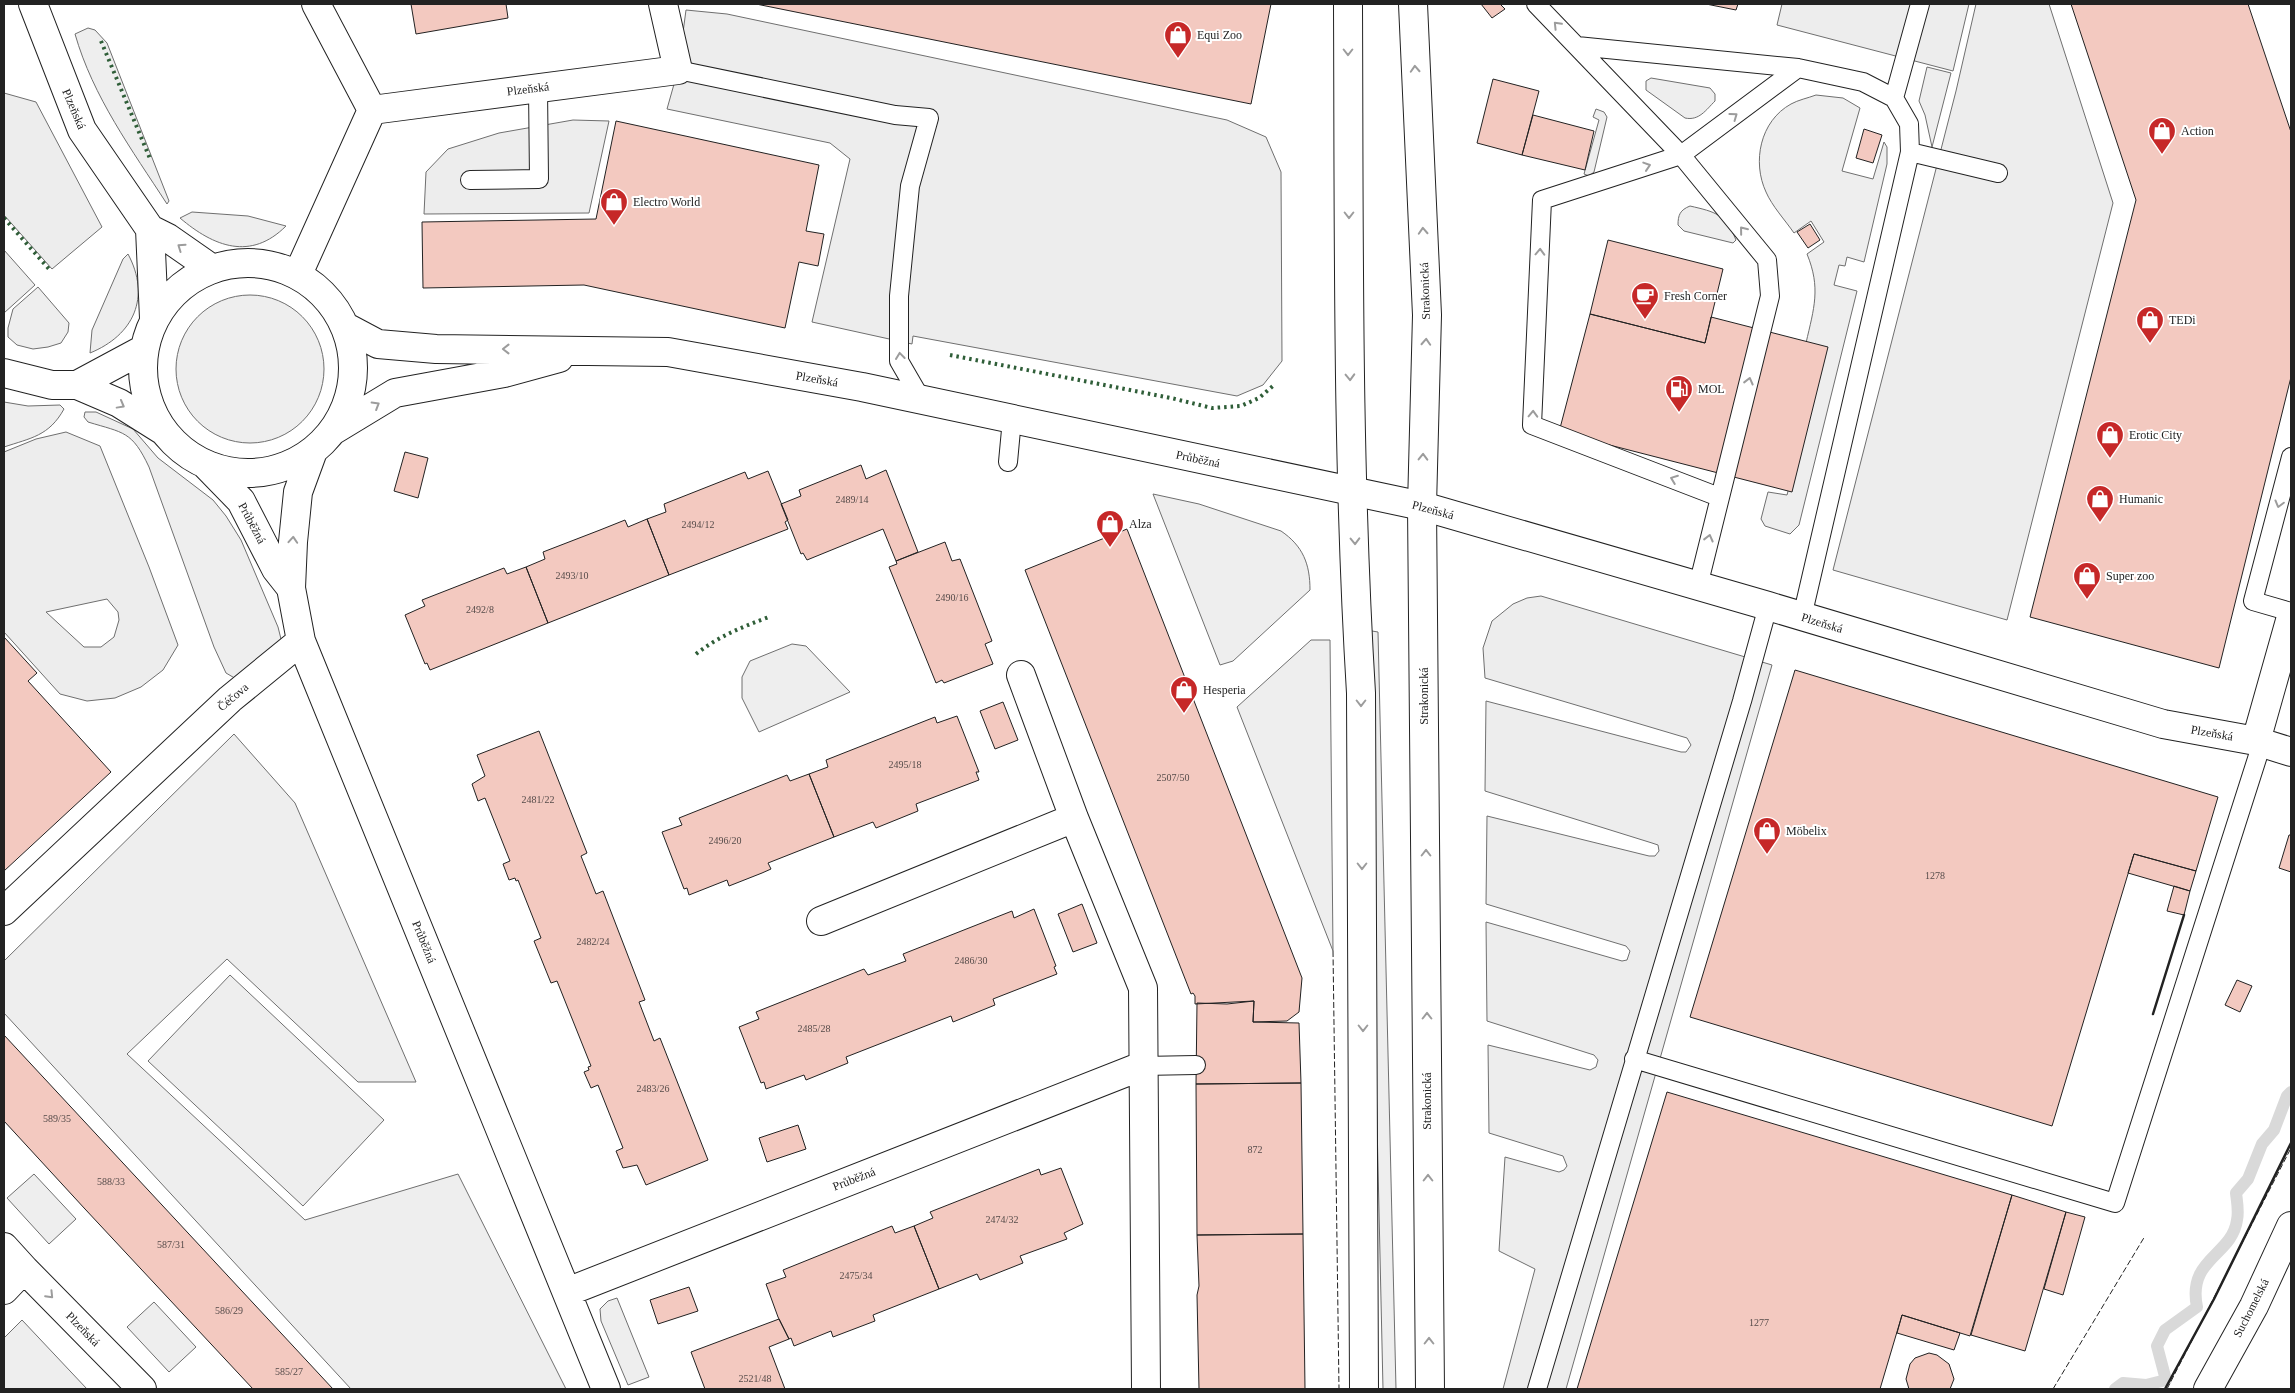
<svg xmlns="http://www.w3.org/2000/svg" width="2295" height="1393" font-family="'Times New Roman',serif">
<rect width="100%" height="100%" fill="#fff"/>
<!-- green -->
<path fill="#eee" stroke="#6f6f6f" d="M88,28L95,30L107,43L169,201L167,204C132,150 93,97 75,34Z
M1927,67L1951,73L1932,147L1925,115L1919,101Z
M1651,78L1710,88L1715,94V101C1706,110 1699,121 1685,118L1646,90V81Z
M1816,95L1843,98L1860,108L1842,171L1873,179L1884,142L1887,147V164L1864,262L1847,257L1845,266L1839,265L1834,285L1857,291L1799,525L1790,534L1765,526L1761,519L1768,492L1787,495L1826,348L1806,343C1814,308 1821,288 1807,254L1824,242L1811,221L1794,233C1785,220 1772,206 1766,192C1752,162 1760,121 1791,104C1798,100 1808,98 1816,95Z
M1596,109L1604,112L1607,117L1594,172L1589,176L1584,174L1599,120L1593,117Z
M1690,206C1716,212 1725,214 1736,240L1733,243L1684,231L1678,225C1678,215 1680,210 1690,206Z
M192,212L248,216L286,226C251,261 214,247 180,218Z
M128,254C151,297 134,335 90,353L92,330L123,259Z
M38,287L69,323L68,332L61,343L48,347L33,349L17,345L8,337V328L13,309Z
M176 369a74 74 0 1 1 148 0a74 74 0 1 1-148 0Z
M4,402L28,406L60,405L64,409C49,436 31,438 4,447Z
M85,412H96L133,429L158,458L213,500L226,516L241,540L278,627L281,639L277,651L238,680L226,673L214,647L149,467C132,431 124,433 88,422L84,417Z
M1153,494L1199,504L1281,531C1303,546 1310,564 1310,590L1233,661L1220,665Z
M1366,630L1378,632L1396,1389H1383Z
M1311,640H1330L1333,951L1237,707Z
M792,644L806,646L850,692L759,732L742,698V677L750,661Z
M234,734L295,803L416,1082H358L227,959L127,1054L305,1220L458,1174L566,1389H351L4,1013V961Z
M230,975L384,1120L303,1206L148,1061Z
M34,1174L76,1219L49,1244L7,1198Z
M617,1298L649,1377L628,1385L601,1321L600,1309L608,1301Z
M154,1302L196,1347L169,1372L127,1327Z
M22,1320L87,1389H4V1338Z"/>
<!-- parking -->
<path fill="#ededed" stroke="#6f6f6f" fill-rule="evenodd" d="M1782,4H1969L1953,71L1777,25Z
M1976,4H2049L2113,203L2007,620L1833,570L1956,91Z
M686,10L727,14L1227,120L1266,137L1281,172L1282,361L1263,385L1237,396L913,336L912,344L812,322L850,159L830,143L667,109L678,70Z
M4,93L36,102L102,227L52,269L4,215Z
M573,120L609,121L589,213L424,214L426,172L448,149L499,133Z
M4,250L35,285L4,313Z
M66,432L100,446L149,567L178,645L163,670L141,687L115,698L87,701L60,694L4,632V452L36,439ZM107,599L118,612L119,620L114,637L101,647H84L46,612Z
M1541,596L1772,665L1566,1389H1503L1535,1269L1499,1251L1505,1157L1559,1172L1564,1170L1567,1166L1563,1156L1489,1133L1488,1045L1590,1070L1596,1067L1598,1060L1594,1055L1487,1021L1486,922L1622,961L1627,960L1630,951L1626,946L1486,904L1487,816L1649,856H1655L1659,851L1658,845L1652,843L1485,791L1486,701L1681,752H1686L1691,745L1687,738L1485,678L1483,648L1492,621L1513,604L1527,598Z"/>
<g fill="none" stroke-linecap="round" stroke-linejoin="round">
<!-- stream -->
<path stroke="#d9d9d9" stroke-width="12" d="M2115,1389L2123,1383L2146,1385L2166,1380L2157,1346L2165,1330L2197,1307C2187,1258 2232,1256 2237,1220C2239,1211 2237,1202 2236,1193L2248,1179L2262,1144L2274,1130L2287,1096L2291,1092"/>
</g>
<!-- building -->
<path fill="#f3c9c0" stroke="#222" d="M411,4H506L508,18L416,34Z
M756,4H1271L1251,104Z
M1481,4H1500L1505,9L1492,18Z
M1706,4H1738L1736,10Z
M2071,4H2248L2291,132V377L2219,668L2030,617L2136,200Z
M1493,79L1539,91L1522,155L1477,143Z
M1533,115L1594,131L1585,170L1522,155Z
M616,121L819,165L806,231L824,234L818,266L799,262L785,328L584,285L423,288L422,222L596,219Z
M1864,129L1882,135L1873,163L1856,158Z
M1810,224L1820,240L1808,248L1797,232Z
M1608,240L1723,269L1705,343L1590,314Z
M1590,314L1705,343L1711,317L1828,347L1792,492L1559,432Z
M405,452L428,458L418,498L394,491Z
M861,465L866,479L886,470L918,552L896,561L883,529L807,560L803,553L801,554L781,504L801,496L799,490Z
M768,471L788,520L785,522L788,529L669,575L647,519L666,512L664,504L745,472L748,479Z
M647,519L669,575L548,623L526,567L545,559L543,552L600,530L625,520L628,527Z
M1127,529L1302,978L1299,1012L1287,1021L1253,1022L1254,1001L1195,1004V996L1193,993L1191,994L1025,570Z
M945,542L952,561L960,559L992,641L985,644L993,664L944,683L942,680L936,683L889,567L897,564L896,561Z
M526,567L548,623L430,670L427,663L425,664L405,615L425,606L422,600L504,568L507,574Z
M4,637L37,673L28,681L111,772L4,871Z
M1795,670L2218,797L2196,871L2134,854L2052,1126L1690,1017Z
M1003,702L1018,740L995,749L980,711Z
M957,716L979,772H976L979,780L916,804L918,811L876,828L873,822L834,837L809,774L828,767L826,760L935,717L937,723Z
M539,731L587,853L581,856L596,894L603,891L645,1000L639,1002L654,1041L660,1038L708,1160L646,1185L637,1165L623,1168L616,1151L623,1148L598,1085L591,1088L584,1072L589,1070L588,1067L591,1066L557,981L551,983L534,941L541,938L518,880L516,881L515,878L509,880L503,864L510,861L485,798L478,801L472,784L485,776L477,755Z
M809,774L834,837L768,863L771,869L762,873L729,886L727,880L689,895L687,888L684,889L662,832L682,825L679,818L787,775L790,781Z
M2289,835H2291V872L2279,868Z
M2134,854L2196,871L2190,891L2128,873Z
M2174,886L2190,891L2184,915L2167,911Z
M1082,904L1097,943L1073,952L1058,914Z
M1034,909L1056,966L1054,967L1057,974L993,999L995,1005L953,1022L951,1016L846,1057L848,1063L806,1080L804,1075L766,1089L764,1082L761,1083L739,1027L759,1019L756,1012L864,969L868,975L906,961L903,954L1012,911L1014,918Z
M2237,980L2252,986L2240,1012L2225,1005Z
M1254,1001L1253,1022L1299,1023L1301,1083L1196,1084L1197,1003L1227,1004Z
M4,1035L70,1106L333,1389H253L85,1209L4,1121Z
M1301,1083L1303,1234L1197,1235L1196,1084Z
M1667,1092L2012,1195L1970,1336L1902,1315L1880,1389H1577Z
M798,1125L806,1149L767,1162L759,1138Z
M1061,1168L1083,1224L1064,1233L1067,1239L1020,1256L1023,1263L980,1280L977,1274L939,1289L914,1226L933,1218L930,1212L1039,1169L1041,1175Z
M2012,1195L2066,1212L2025,1351L1971,1335Z
M2066,1212L2085,1217L2063,1295L2044,1289Z
M892,1226L895,1233L914,1226L939,1289L873,1315L875,1321L833,1337L831,1331L794,1346L791,1338L789,1339L778,1317L766,1284L786,1277L783,1270Z
M1303,1234L1305,1389H1199L1197,1295L1199,1286L1197,1235Z
M689,1287L698,1311L658,1324L650,1300Z
M1902,1315L1960,1333L1954,1350L1897,1333Z
M779,1319L789,1339L769,1347L785,1389H705L691,1352Z
M1929,1353L1937,1355L1949,1364L1954,1379L1950,1389H1909L1906,1379L1910,1364L1915,1358Z"/>
<g fill="none" stroke-linecap="round" stroke-linejoin="round">
<defs>
<path id="service" d="M1536,4L1681,155L1542,200L1532,425L1719,497
M1577,46L1798,68L1863,82L1894,98L1909,124L1910,152L1802,617
M678,70L895,115L929,118L910,186L899,296V361L921,399
M1894,98L1920,4
M1910,152L1998,173
M470,180L539,179L538,88
M2291,457L2253,601L2291,612
M1008,462L1012,419
M1698,586L1770,296L1767,260L1681,155L1798,68
M1634,1059L2115,1203L2262,743
M1142,1066L1196,1065
M1537,1389L1742,701L1768,606"/>
<path id="minor" d="M33,4L82,130L150,229L154,318
M316,4L372,110
M372,110L678,70L663,4
M150,229L168,238L211,268
M143 368a105 105 0 1 1 210 0a105 105 0 1 1-210 0Z
M298,274L372,110
M346,327L378,344L436,349L668,352L862,387L1422,506L1768,606L2163,724L2256,741L2291,752
M4,373L52,385H77L119,403L162,430
M77,385L144,349
M334,430L395,393L504,373L559,358
M313,451L298,492L293,542L291,588L301,641L606,1389
M206,465L241,501L276,569L291,588
M1021,675L1074,818L1143,988L1146,1389
M2256,741L2291,617
M4,911L230,699L301,641
M821,921L1074,818
M4,1247L24,1269
M4,1290L24,1269L142,1389
M567,1292L1142,1066
M2208,1389L2254,1306L2291,1226"/>
<path id="primary" d="M1348,4C1349,234 1347,464 1361,693L1364,1389
M1413,4L1427,315L1422,506L1430,1389"/>
</defs>
<!-- service casing -->
<use href="#service" stroke="#222" stroke-width="20"/>
<!-- minor casing -->
<use href="#minor" stroke="#222" stroke-width="30"/>
<!-- primary casing -->
<use href="#primary" stroke="#222" stroke-width="30"/>
<!-- service -->
<use href="#service" stroke="#fff" stroke-width="18"/>
<!-- minor -->
<use href="#minor" stroke="#fff" stroke-width="28"/>
<!-- primary -->
<use href="#primary" stroke="#fff" stroke-width="28"/>
<!-- hedge -->
<path stroke="#2f5e38" stroke-width="4" stroke-dasharray="2.5 4" stroke-linecap="butt" d="M101,41L151,161
M4,218L49,269
M950,355L1171,398L1212,408L1241,406L1259,398L1274,385
M696,654C719,636 742,627 769,617"/>
<!-- fence -->
<path stroke="#222" stroke-width="1" stroke-dasharray="6 2.5" stroke-linecap="butt" d="M1333,951L1339,1389
M2053,1389L2145,1236
M2167,1389L2291,1148"/>
<!-- wall -->
<path stroke="#222" stroke-width="2.5" d="M2153,1014L2184,915
M2165,1389L2214,1299L2291,1143"/>
</g>
<!-- one-way arrows -->
<defs><path id="oneway-chevron" d="M-2-3.5L2.5 0L-2 3.5" fill="none" stroke-width="1.6" stroke-linecap="round" stroke-linejoin="round" transform="scale(1.25)"/></defs>
<g stroke="#9c9c9c">
<use href="#oneway-chevron" transform="translate(1557 25) rotate(-134)"/>
<use href="#oneway-chevron" transform="translate(1348 52) rotate(90)"/>
<use href="#oneway-chevron" transform="translate(1415 69) rotate(-93)"/>
<use href="#oneway-chevron" transform="translate(1734 116) rotate(-36)"/>
<use href="#oneway-chevron" transform="translate(1647 166) rotate(-18)"/>
<use href="#oneway-chevron" transform="translate(1349 215) rotate(90)"/>
<use href="#oneway-chevron" transform="translate(1743 230) rotate(-129)"/>
<use href="#oneway-chevron" transform="translate(1423 231) rotate(-93)"/>
<use href="#oneway-chevron" transform="translate(181 247) rotate(-145)"/>
<use href="#oneway-chevron" transform="translate(1540 252) rotate(-88)"/>
<use href="#oneway-chevron" transform="translate(1426 342) rotate(-87)"/>
<use href="#oneway-chevron" transform="translate(506 349) rotate(-180)"/>
<use href="#oneway-chevron" transform="translate(900 356) rotate(-97)"/>
<use href="#oneway-chevron" transform="translate(1350 377) rotate(88)"/>
<use href="#oneway-chevron" transform="translate(1749 381) rotate(-76)"/>
<use href="#oneway-chevron" transform="translate(121 405) rotate(29)"/>
<use href="#oneway-chevron" transform="translate(376 405) rotate(-31)"/>
<use href="#oneway-chevron" transform="translate(1533 414) rotate(-88)"/>
<use href="#oneway-chevron" transform="translate(1423 457) rotate(-89)"/>
<use href="#oneway-chevron" transform="translate(1674 479) rotate(-159)"/>
<use href="#oneway-chevron" transform="translate(2279 504) rotate(105)"/>
<use href="#oneway-chevron" transform="translate(1709 538) rotate(-76)"/>
<use href="#oneway-chevron" transform="translate(293 540) rotate(-86)"/>
<use href="#oneway-chevron" transform="translate(1355 541) rotate(89)"/>
<use href="#oneway-chevron" transform="translate(1361 703) rotate(90)"/>
<use href="#oneway-chevron" transform="translate(1426 853) rotate(-90)"/>
<use href="#oneway-chevron" transform="translate(1362 866) rotate(90)"/>
<use href="#oneway-chevron" transform="translate(1427 1016) rotate(-90)"/>
<use href="#oneway-chevron" transform="translate(1363 1028) rotate(90)"/>
<use href="#oneway-chevron" transform="translate(1428 1178) rotate(-90)"/>
<use href="#oneway-chevron" transform="translate(50 1295) rotate(46)"/>
<use href="#oneway-chevron" transform="translate(1429 1341) rotate(-90)"/>
</g>
<!-- icons -->
<defs>
<symbol id="shop-pin" viewBox="-11 -11 22 30"><path d="M0 17L-7.5 6A9.5 9.5 0 1 1 7.5 6Z" fill="#c62828" stroke="#fff"/><path d="M-5-2.5h2.3a2.7 3.5 0 0 1 5.4 0H5L5.5 6h-11ZM-1.5-2.5h3a1.5 2.3 0 0 0-3 0Z" fill="#fff"/></symbol>
<symbol id="cafe-pin" viewBox="-11 -11 22 30"><path d="M0 17L-7.5 6A9.5 9.5 0 1 1 7.5 6Z" fill="#c62828" stroke="#fff"/><path d="M-5.5-4.5H6V0H3Q3 3.5 0 3.5H-2.5Q-5.5 3.5-5.5 0ZM3-3.2v2h1.7v-2ZM-6 4.5H4V6H-6Z" fill="#fff"/></symbol>
<symbol id="fuel-pin" viewBox="-11 -11 22 30"><path d="M0 17L-7.5 6A9.5 9.5 0 1 1 7.5 6Z" fill="#c62828" stroke="#fff"/><path d="M-5.5-6h7V0h2V4h1.3V-2.5L3-4.5l.8-.8L6-3V5H2.5V1h-1V6h-7ZM-4.2-4.7v3.2H.2V-4.7Z" fill="#fff"/></symbol>
</defs>
<g fill-rule="evenodd">
<use href="#shop-pin" x="1162" y="19" width="32" height="43"/>
<use href="#shop-pin" x="2146" y="115" width="32" height="43"/>
<use href="#shop-pin" x="598" y="186" width="32" height="43"/>
<use href="#cafe-pin" x="1629" y="280" width="32" height="43"/>
<use href="#shop-pin" x="2134" y="304" width="32" height="43"/>
<use href="#fuel-pin" x="1663" y="373" width="32" height="43"/>
<use href="#shop-pin" x="2094" y="419" width="32" height="43"/>
<use href="#shop-pin" x="2084" y="483" width="32" height="43"/>
<use href="#shop-pin" x="1094" y="508" width="32" height="43"/>
<use href="#shop-pin" x="2071" y="560" width="32" height="43"/>
<use href="#shop-pin" x="1168" y="674" width="32" height="43"/>
<use href="#shop-pin" x="1751" y="815" width="32" height="43"/>
</g>
<g text-anchor="middle" stroke-width="4" stroke-linejoin="round" paint-order="stroke">
<!-- number labels -->
<g font-size="10" fill="#564c4a">
<text x="852" y="503">2489/14</text>
<text x="698" y="528">2494/12</text>
<text x="572" y="579">2493/10</text>
<text x="952" y="601">2490/16</text>
<text x="480" y="613">2492/8</text>
<text x="905" y="768">2495/18</text>
<text x="1173" y="781">2507/50</text>
<text x="538" y="803">2481/22</text>
<text x="725" y="844">2496/20</text>
<text x="1935" y="879">1278</text>
<text x="593" y="945">2482/24</text>
<text x="971" y="964">2486/30</text>
<text x="814" y="1032">2485/28</text>
<text x="653" y="1092">2483/26</text>
<text x="57" y="1122">589/35</text>
<text x="1255" y="1153">872</text>
<text x="111" y="1185">588/33</text>
<text x="1002" y="1223">2474/32</text>
<text x="171" y="1248">587/31</text>
<text x="856" y="1279">2475/34</text>
<text x="229" y="1314">586/29</text>
<text x="1759" y="1326">1277</text>
<text x="289" y="1375">585/27</text>
<text x="755" y="1382">2521/48</text>
</g>
<!-- poi labels -->
<g font-size="12" fill="#222" stroke="#fff" text-anchor="start">
<text x="1197" y="39">Equi Zoo</text>
<text x="2181" y="135">Action</text>
<text x="633" y="206">Electro World</text>
<text x="1664" y="300">Fresh Corner</text>
<text x="2169" y="324">TEDi</text>
<text x="1698" y="393">MOL</text>
<text x="2129" y="439">Erotic City</text>
<text x="2119" y="503">Humanic</text>
<text x="1129" y="528">Alza</text>
<text x="2106" y="580">Super zoo</text>
<text x="1203" y="694">Hesperia</text>
<text x="1786" y="835">Möbelix</text>
</g>
<!-- street labels -->
<g font-size="12" fill="#222" stroke="#fff">
<text transform="translate(528 89) rotate(-7)" y="4">Plzeňská</text>
<text transform="translate(74 109) rotate(67)" y="4">Plzeňská</text>
<text transform="translate(1425 291) rotate(-92)" y="4">Strakonická</text>
<text transform="translate(817 379) rotate(10)" y="4">Plzeňská</text>
<text transform="translate(1198 459) rotate(12)" y="4">Průběžná</text>
<text transform="translate(1433 510) rotate(15)" y="4">Plzeňská</text>
<text transform="translate(252 523) rotate(62)" y="4">Průběžná</text>
<text transform="translate(1822 623) rotate(17)" y="4">Plzeňská</text>
<text transform="translate(1424 696) rotate(-90)" y="4">Strakonická</text>
<text transform="translate(233 697) rotate(-41)" y="4">Čéčova</text>
<text transform="translate(2212 733) rotate(10)" y="4">Plzeňská</text>
<text transform="translate(424 942) rotate(68)" y="4">Průběžná</text>
<text transform="translate(1427 1101) rotate(-90)" y="4">Strakonická</text>
<text transform="translate(854 1179) rotate(-21)" y="4">Průběžná</text>
<text transform="translate(2251 1308) rotate(-63)" y="4">Suchomelská</text>
<text transform="translate(83 1329) rotate(46)" y="4">Plzeňská</text>
</g>
</g>
<!-- border -->
<rect width="2295" height="1393" fill="none" stroke="#222222" stroke-width="10"/>
</svg>
